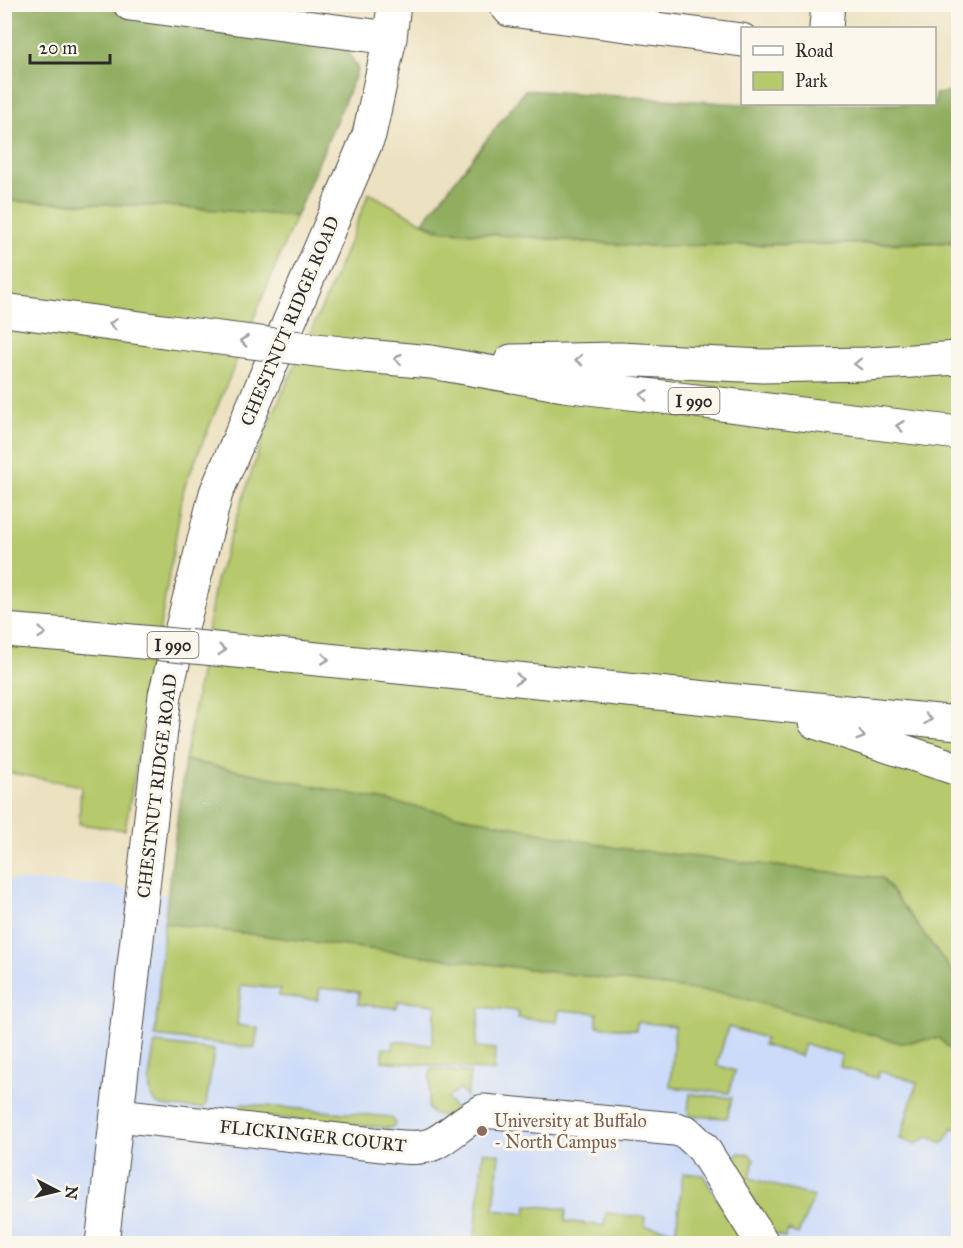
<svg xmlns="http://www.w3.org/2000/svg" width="963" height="1248" font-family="'IM FELL Great Primer',serif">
<rect width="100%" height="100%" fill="#fbf7ec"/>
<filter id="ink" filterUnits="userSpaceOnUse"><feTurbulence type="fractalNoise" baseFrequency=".0167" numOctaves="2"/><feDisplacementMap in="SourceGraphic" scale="12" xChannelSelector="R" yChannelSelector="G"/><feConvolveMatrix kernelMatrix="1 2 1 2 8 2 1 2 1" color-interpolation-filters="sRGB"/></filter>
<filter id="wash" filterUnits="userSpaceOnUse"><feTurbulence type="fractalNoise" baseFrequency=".008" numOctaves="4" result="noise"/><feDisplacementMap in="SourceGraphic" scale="24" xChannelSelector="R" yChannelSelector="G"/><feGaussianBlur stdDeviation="1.35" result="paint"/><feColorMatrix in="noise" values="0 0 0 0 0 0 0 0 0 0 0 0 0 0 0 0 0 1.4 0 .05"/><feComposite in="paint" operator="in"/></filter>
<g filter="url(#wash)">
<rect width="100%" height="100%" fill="#ece1c0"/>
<!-- built -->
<path fill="#ccdbf9" d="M4,880L102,885L939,1003L958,1019V1243H5Z"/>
<!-- green -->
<path fill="#b6c96c" stroke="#707a4c" stroke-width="1.5" d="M369,193L436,230L638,246L949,243L958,240V980L882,878L615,848L185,760L216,581L265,431L331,287Z
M4,201L164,206L296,216L184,488L125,830L79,824L81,786L5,772Z
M164,923L728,994L901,1043L939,1038L958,1057V1130L952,1127L944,1143L927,1137L916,1144L900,1139L917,1082L879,1071L877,1078L840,1067L842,1055L805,1044L801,1056L763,1045L765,1038L728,1027L717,1065L735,1071L729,1093L670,1087L675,1026L637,1022L636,1030L597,1026V1013L559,1010L557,1022L518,1018L519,1011L480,1007L476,1047L495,1049L494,1071L382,1061L383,1048L393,1049L394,1041L432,1045L436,1005L398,1001L397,1008L358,1004L359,992L320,988L318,1000L279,996L280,989L241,985L237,1025L258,1028L255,1048L155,1036Z
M155,1043L214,1050L206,1105L203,1108C192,1107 170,1109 160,1105C141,1098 153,1058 155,1043Z
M431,1069L470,1073L467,1097L459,1089L447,1098L456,1111L446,1116L433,1114L428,1108Z
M690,1094L732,1098L727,1118L691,1116L688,1110Z
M242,1104L391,1117L395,1123L394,1126L390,1128L241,1115L237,1110L239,1106Z
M483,1152L499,1154L494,1210L526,1214L527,1205L566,1209L565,1221L604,1226L606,1213L645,1217L644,1226L676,1230L683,1173L703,1175L744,1244H474Z
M738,1153L749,1154L754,1159L750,1178L814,1197L798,1234L788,1230L785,1238L773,1233L731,1162Z"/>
<!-- forest -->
<path fill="#90ad60" stroke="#5e6c46" stroke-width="1.5" d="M4,5H130L335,31L358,69L296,216L164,206L5,201Z
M525,90L742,104H934L935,94L958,92V240L946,242L638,246L441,230L423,222Z
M185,760L618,848L882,878L958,979V1057L939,1038L901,1043L728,994L164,923Z"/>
</g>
<g filter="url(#ink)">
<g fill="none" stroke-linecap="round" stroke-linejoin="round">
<defs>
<path id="minor" d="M130,4L390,38
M505,4L510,10L742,40
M826,28L828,4
M118,1115L382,1145C398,1146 420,1151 435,1143C452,1134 465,1119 483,1111L675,1129L686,1132L703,1148L763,1244
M102,1244L165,695L216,493L369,135L390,38L394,4"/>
<path id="highway" d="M4,310L171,332
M365,356L431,362L564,385L958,433
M511,361L619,359L763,366L866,364L958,358
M4,630L80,636
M267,654L958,723
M815,722L958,769"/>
</defs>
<!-- minor casing -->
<use href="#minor" stroke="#484641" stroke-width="35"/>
<!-- highway casing -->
<use href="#highway" stroke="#484641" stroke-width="35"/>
<!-- minor -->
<use href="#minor" stroke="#fff" stroke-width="33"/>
<!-- highway -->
<use href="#highway" stroke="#fff" stroke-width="33"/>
<defs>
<path id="highway-bridge" d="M171,332L365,356
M80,636L267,654"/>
</defs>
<!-- highway-bridge casing -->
<use href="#highway-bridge" stroke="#484641" stroke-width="35" stroke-linecap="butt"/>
<!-- highway-bridge -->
<use href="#highway-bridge" stroke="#fff" stroke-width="33"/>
</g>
<!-- one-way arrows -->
<defs><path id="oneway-chevron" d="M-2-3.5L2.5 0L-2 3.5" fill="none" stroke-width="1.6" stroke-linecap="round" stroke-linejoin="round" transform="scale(1.5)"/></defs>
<g stroke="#a0a0a0">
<use href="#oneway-chevron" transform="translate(113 324) rotate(-173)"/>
<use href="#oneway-chevron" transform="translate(244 341) rotate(-173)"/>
<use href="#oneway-chevron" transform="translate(398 359) rotate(-175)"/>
<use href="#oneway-chevron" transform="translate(579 360) rotate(179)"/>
<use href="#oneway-chevron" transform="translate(858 364) rotate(178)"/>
<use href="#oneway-chevron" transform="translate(644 395) rotate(-173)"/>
<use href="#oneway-chevron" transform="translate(900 426) rotate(-173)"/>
<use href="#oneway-chevron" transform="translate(42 633) rotate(5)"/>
<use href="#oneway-chevron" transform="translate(222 650) rotate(5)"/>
<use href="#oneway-chevron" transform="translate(325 659) rotate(6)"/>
<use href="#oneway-chevron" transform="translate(519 679) rotate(6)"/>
<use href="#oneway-chevron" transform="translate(928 719) rotate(6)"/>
<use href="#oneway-chevron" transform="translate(861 736) rotate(17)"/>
</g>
</g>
<!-- markers -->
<circle fill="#8d6e63" stroke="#fbf7ec" stroke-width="2" cx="482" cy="1131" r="6"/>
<g text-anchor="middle" stroke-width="6" stroke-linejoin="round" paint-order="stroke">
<!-- shield labels -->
<g fill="#fbf7ec" stroke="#696865" stroke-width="1.5">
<rect x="668.5" y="388" width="51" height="26" rx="4.5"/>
<rect x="147.5" y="632" width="51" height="26" rx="4.5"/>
</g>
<g font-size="16" font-weight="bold" fill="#2b2b2b">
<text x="694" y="407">I 990</text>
<text x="173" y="651">I 990</text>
</g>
<!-- street labels -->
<g font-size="18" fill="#2b2b2b" stroke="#fbf7ec">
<text transform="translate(290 321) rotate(-67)" y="6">CHESTNUT RIDGE ROAD</text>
<text transform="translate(157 786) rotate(-83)" y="6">CHESTNUT RIDGE ROAD</text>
<text transform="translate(313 1136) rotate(6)" y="6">FLICKINGER COURT</text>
</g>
<!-- education labels -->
<g font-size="18" fill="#785e54" stroke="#fbf7ec" text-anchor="start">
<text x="494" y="1127">University at Buffalo<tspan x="494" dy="21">- North Campus</tspan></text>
</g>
</g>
<!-- margin -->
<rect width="963" height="1248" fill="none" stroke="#fbf7ec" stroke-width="24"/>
<!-- legend -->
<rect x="741" y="27" width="195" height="78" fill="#fbf7ec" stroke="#a8a59f" stroke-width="1.5"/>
<rect x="753" y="46" width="30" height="9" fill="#ffffff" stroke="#a8a59f" stroke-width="1.5"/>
<text x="795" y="57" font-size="18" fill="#2b2b2b">Road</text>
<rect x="753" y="72" width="30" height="18" fill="#b6c96c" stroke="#a8a59f" stroke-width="1.5"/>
<text x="795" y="87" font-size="18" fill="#2b2b2b">Park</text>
<!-- north arrow -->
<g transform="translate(57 1191) rotate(97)" stroke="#fbf7ec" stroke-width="4.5" paint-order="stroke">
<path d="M0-4.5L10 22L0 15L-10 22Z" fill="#2b2b2b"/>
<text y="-9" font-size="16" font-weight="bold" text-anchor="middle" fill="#2b2b2b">N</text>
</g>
<!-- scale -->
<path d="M30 54v9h80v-9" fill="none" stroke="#2b2b2b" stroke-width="3"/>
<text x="39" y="54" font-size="18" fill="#2b2b2b" stroke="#fbf7ec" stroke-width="4.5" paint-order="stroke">20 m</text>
</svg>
